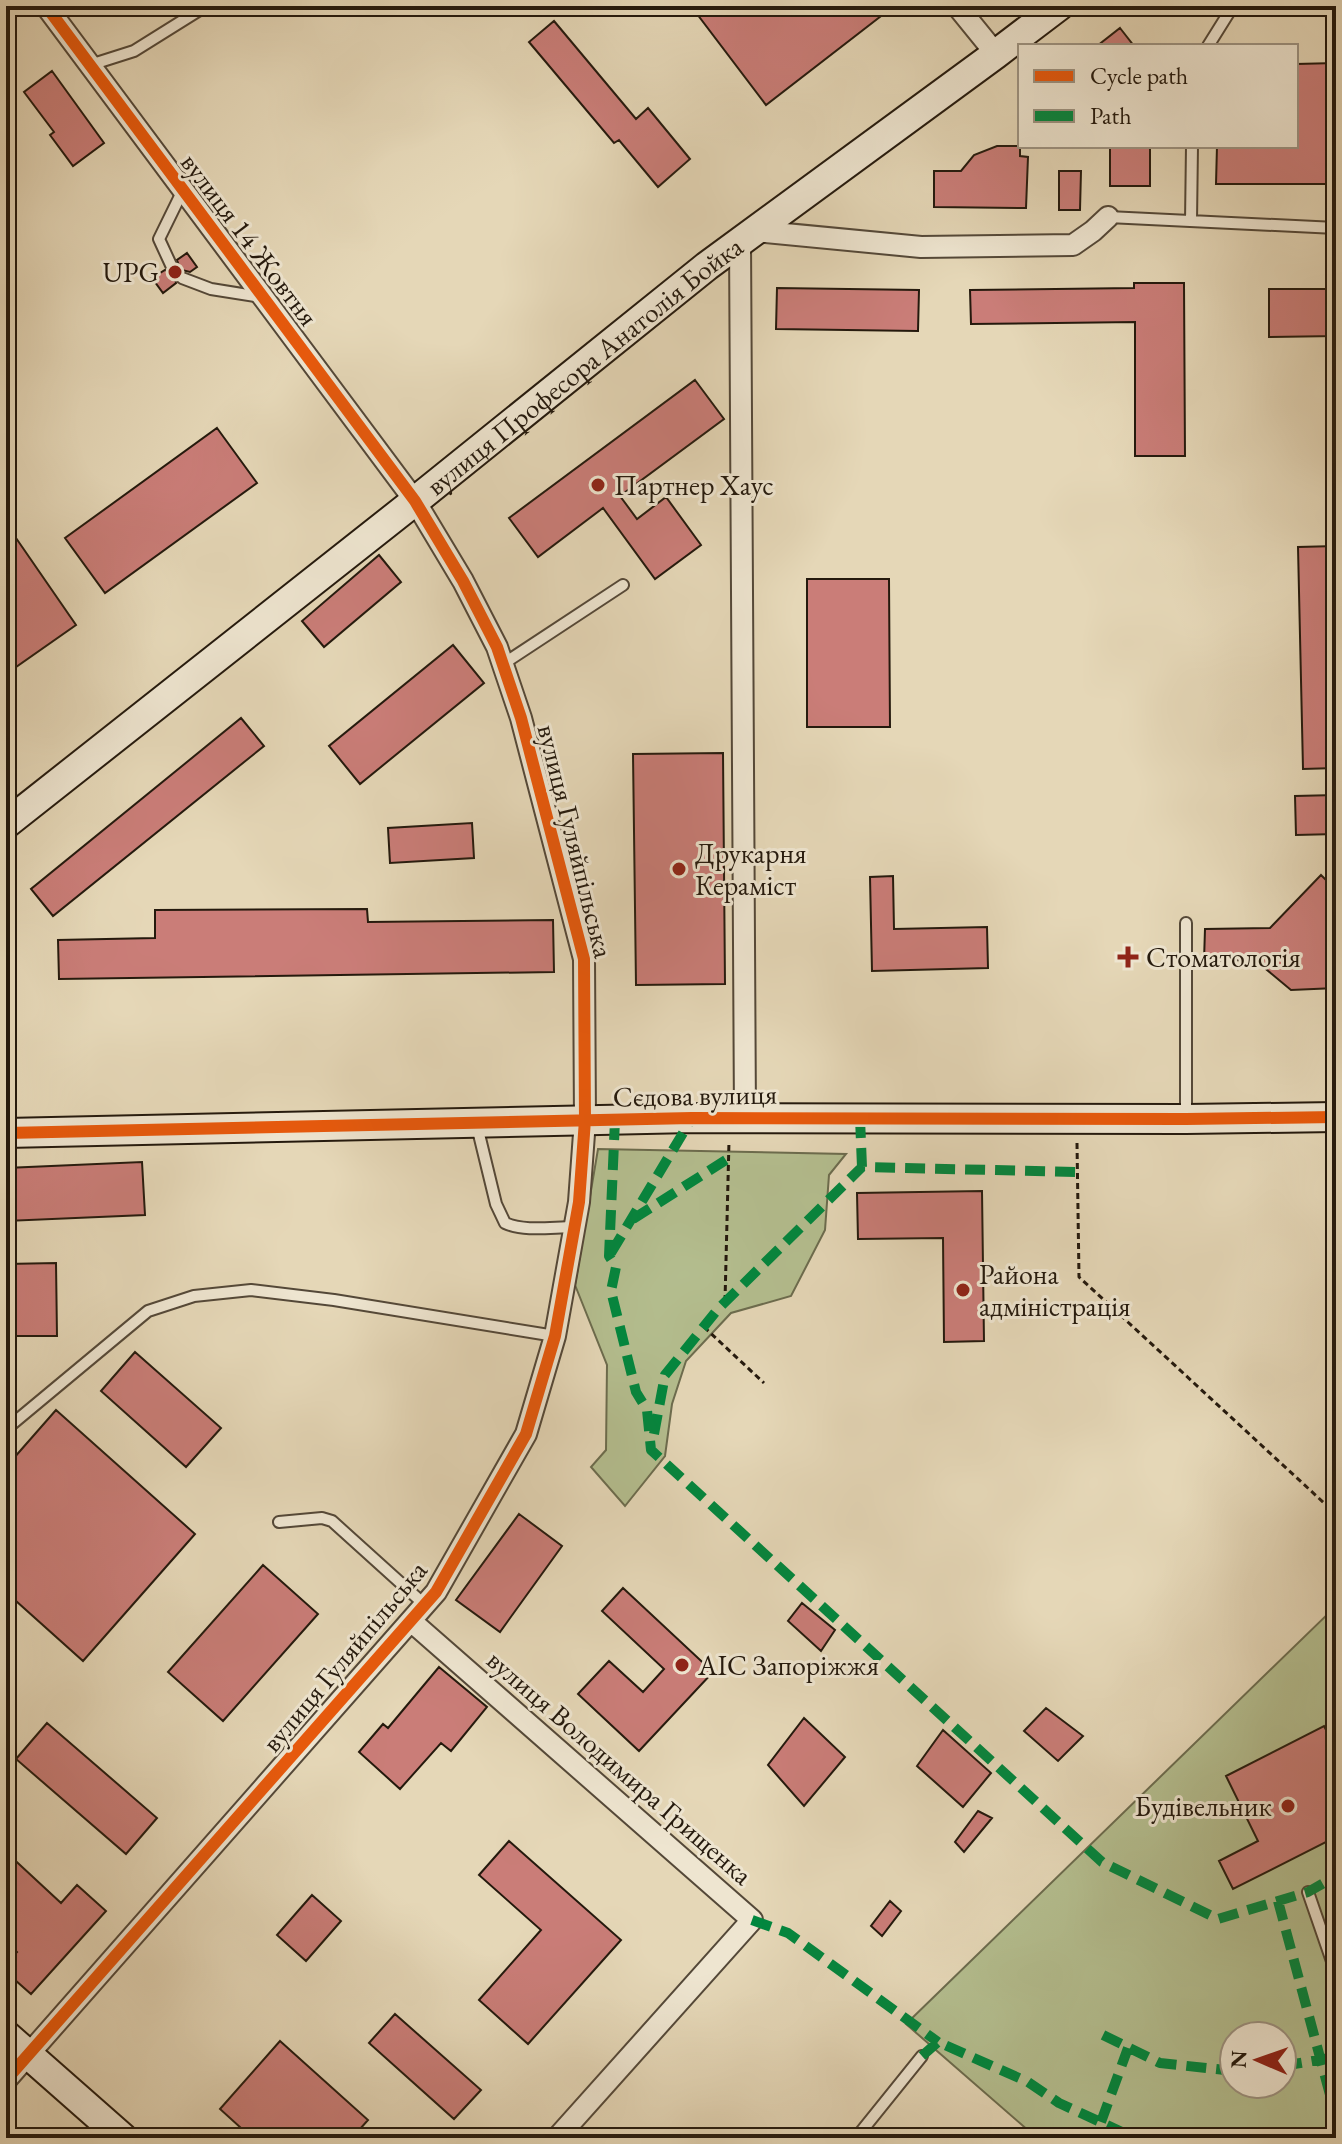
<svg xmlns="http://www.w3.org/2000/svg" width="1342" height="2144" font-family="'EB Garamond',serif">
<rect width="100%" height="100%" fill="#e5d7b7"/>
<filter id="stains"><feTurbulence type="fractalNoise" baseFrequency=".0025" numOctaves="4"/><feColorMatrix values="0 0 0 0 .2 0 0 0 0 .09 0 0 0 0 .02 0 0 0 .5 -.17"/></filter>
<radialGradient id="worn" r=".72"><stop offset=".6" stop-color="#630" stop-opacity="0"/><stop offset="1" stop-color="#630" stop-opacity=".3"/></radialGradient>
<!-- green -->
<path fill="#b4be8f" stroke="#6c6c4e" stroke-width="2" fill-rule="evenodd" d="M598,1149L846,1154L829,1175L825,1230L791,1296L731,1313L686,1361L672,1404L665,1456L625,1506L591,1467L606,1450L607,1365L575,1285Z
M1336,1606V2138H1037L906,2024ZM1234,2036H1282V2084H1234Z"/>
<!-- building -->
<path fill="#ca7d78" stroke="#24190d" stroke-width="2" d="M691,6H894L766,105Z
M554,21L636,119L648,108L690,159L658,187L619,140L614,143L529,42Z
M1120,28L1134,46H1097Z
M1336,63V184H1216L1217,146H1296V64Z
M52,71L104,143L73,166L50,135L54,132L24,92Z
M997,146H1020V156L1028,157L1026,208L934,207V171H961L974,155Z
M1110,146H1150V186H1110Z
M1059,171H1081L1080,210H1059Z
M187,253L197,267L190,272L182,270L178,271L174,276L176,283L163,293L152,278L165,270L170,273L175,272L179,266L177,260Z
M1134,283H1184L1185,456H1135V322L971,324L970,290L1134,288Z
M777,288L919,290L918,331L776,329Z
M1269,289H1336V336L1269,337Z
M695,380L724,419L620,496L637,519L666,497L701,545L655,579L603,508L538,557L509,518Z
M217,428L257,483L105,593L65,538Z
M16,538L76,625L6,674V546Z
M1336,546V768L1303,769L1298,547Z
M379,555L401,582L324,647L302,621Z
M807,579H889L890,727H807Z
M453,645L484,683L360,784L329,746Z
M241,718L264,746L53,916L31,889Z
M723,753L725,984L636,985L633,754Z
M1336,795V834L1296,835L1295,796Z
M472,823L474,858L390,863L388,828Z
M1321,875L1336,890V988L1291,990L1255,960L1204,961L1205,929L1270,928Z
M893,876L894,929L987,927L988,968L872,971L870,877Z
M367,909L368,922L553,920L554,972L59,979L58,940L155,938V910Z
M142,1162L145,1215L6,1221V1168Z
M982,1191L984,1341L944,1342L943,1238L858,1239L857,1193Z
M56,1263L57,1336H6V1264Z
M135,1352L221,1428L186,1467L101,1391Z
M56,1410L195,1534L83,1661L6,1592V1467Z
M519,1514L562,1546L500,1632L456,1600Z
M263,1565L318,1614L223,1721L168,1672Z
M623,1588L713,1672L639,1751L578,1694L609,1661L643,1692L664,1669L602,1611Z
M802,1603L835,1630L821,1651L788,1621Z
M439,1667L487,1707L451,1751L441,1743L400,1789L359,1752L383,1724L388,1728Z
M1046,1708L1083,1736L1058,1761L1024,1731Z
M804,1718L845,1757L804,1806L768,1765Z
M47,1723L157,1818L126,1854L16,1759Z
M1324,1726L1336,1749V1837L1233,1889L1219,1861L1258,1841L1226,1776Z
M943,1730L991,1773L963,1807L917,1766Z
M978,1811L992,1818L964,1852L955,1842Z
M509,1841L621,1940L528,2044L479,2000L541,1930L479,1875Z
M6,1852L61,1903L77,1885L106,1911L31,1994L6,1972V1964L17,1952L6,1942Z
M312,1895L341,1921L306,1961L277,1935Z
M890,1901L901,1911L882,1936L871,1926Z
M395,2014L481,2090L454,2119L369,2043Z
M280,2041L368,2120L352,2138H252L220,2109Z"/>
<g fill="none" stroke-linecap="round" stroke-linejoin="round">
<defs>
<path id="lane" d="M1208,46L1233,6
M90,65L134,51L206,6
M1108,217L1336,228
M1191,221L1192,146
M171,265L159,239L183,190
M182,278L211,289L261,297
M503,664L623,585
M1186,1117V923
M477,1126L496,1204L505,1223C525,1232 552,1227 573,1227
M11,1425L148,1311L194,1296L251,1290L334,1300L555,1336
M279,1522L322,1518L332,1521L425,1605
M1308,1892L1336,1973
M856,2138L922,2056"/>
<path id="street" d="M957,6L996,54
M755,231L921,247L1073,245L1093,231L1108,217
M740,241L745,1118
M411,1621L752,1920L557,2138
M6,2080L436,1592L526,1434L555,1336L579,1202L585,1120L584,959L521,718L497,647L463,581L415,501L46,6"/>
<g id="secondary">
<path id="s1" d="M6,824L415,501L707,266L996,54L1059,6"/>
<path d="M6,1133L692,1118L1186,1119L1336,1117"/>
<path d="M6,2035L123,2138"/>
</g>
</defs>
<!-- lane casing -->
<use href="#lane" stroke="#544838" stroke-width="14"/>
<!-- street casing -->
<use href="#street" stroke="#544838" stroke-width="24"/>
<!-- secondary casing -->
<use href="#secondary" stroke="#24190d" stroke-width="32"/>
<!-- path -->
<path stroke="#24190d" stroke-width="3" stroke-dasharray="6 4" stroke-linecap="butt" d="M1077,1143L1079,1277L1336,1514
M725,1301L729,1141
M704,1327L764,1383
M1333,1878L1336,1884"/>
<!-- lane -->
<use href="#lane" stroke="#eee5d0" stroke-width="10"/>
<!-- street -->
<use href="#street" stroke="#eee5d0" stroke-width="20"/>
<!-- secondary -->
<use href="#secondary" stroke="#eee5d0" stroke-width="28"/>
<!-- quiet -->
<path stroke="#00873e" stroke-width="10" stroke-dasharray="20 10" stroke-linecap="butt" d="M860,1118L862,1167
M615,1120L609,1256L616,1267L611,1291L636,1392L647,1410L651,1450L1102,1862L1218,1919L1308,1892L1336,1876
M633,1219L729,1158
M611,1253L692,1118
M654,1434L665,1375L718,1309L862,1167L1077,1172
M1278,1901L1336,2117
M752,1920L788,1933L938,2042
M1103,2035L1160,2063L1234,2071
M922,2056L938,2042L1028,2082L1059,2103L1135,2138
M1282,2066L1336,2057
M1101,2122L1128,2048"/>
<defs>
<path id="cycleway" d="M6,1133L692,1118L1186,1119L1336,1117
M6,2080L436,1592L526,1434L555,1336L579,1202L585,1120L584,959L521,718L497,647L463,581L415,501L46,6"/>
</defs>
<!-- cycleway casing -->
<use href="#cycleway" stroke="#eee5d0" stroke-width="17"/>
<!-- cycleway -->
<use href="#cycleway" stroke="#e8590c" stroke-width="12"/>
</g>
<!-- markers -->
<g fill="#8f2418" stroke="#eee5d0" stroke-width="3">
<circle cx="175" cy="272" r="8"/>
<circle cx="598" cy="485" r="8"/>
<circle cx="679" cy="869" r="8"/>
<path d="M1124 945h8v8h8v8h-8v8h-8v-8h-8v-8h8z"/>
<circle cx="963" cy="1290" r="8"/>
<circle cx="682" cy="1665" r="8"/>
<circle cx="1288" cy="1806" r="8"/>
</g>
<g text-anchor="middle" stroke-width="6" stroke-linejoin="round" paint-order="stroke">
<!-- street labels -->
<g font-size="28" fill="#24190d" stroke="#eee5d0">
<text transform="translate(250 239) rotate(53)" y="10">вулиця 14 Жовтня</text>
<text dy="10" stroke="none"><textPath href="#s1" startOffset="738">вулиця Професора Анатолія Бойка</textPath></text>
<text transform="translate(576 841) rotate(76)" y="10">вулиця Гуляйпільська</text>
<text transform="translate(695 1095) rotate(-1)" y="10">Сєдова вулиця</text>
<text transform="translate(344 1656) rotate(-50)" y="10">вулиця Гуляйпільська</text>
<text transform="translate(620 1767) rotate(41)" y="10">вулиця Володимира Грищенка</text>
</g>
<!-- poi labels -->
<g font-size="28" fill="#24190d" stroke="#eee5d0" text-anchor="start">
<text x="159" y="282" text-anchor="end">UPG</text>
<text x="614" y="495">Партнер Хаус</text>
<text x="695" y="863">Друкарня<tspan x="695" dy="32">Кераміст</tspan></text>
<text x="1146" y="967">Стоматологія</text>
<text x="979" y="1284">Района<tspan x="979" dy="32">адміністрація</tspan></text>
<text x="698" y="1675">АІС Запоріжжя</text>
<text x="1272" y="1816" text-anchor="end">Будівельник</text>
</g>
</g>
<!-- margin -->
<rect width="1342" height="2144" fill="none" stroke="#e5d7b7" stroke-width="32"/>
<rect x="8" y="8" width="1326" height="2128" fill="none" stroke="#24190d" stroke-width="4"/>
<rect x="16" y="16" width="1310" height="2112" fill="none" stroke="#24190d" stroke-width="2"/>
<!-- legend -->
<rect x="1018" y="44" width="280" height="104" fill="#eee5d0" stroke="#9d9382" stroke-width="2"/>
<rect x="1034" y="70" width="40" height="12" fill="#e8590c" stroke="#9d9382" stroke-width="2"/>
<text x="1090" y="84" font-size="24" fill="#24190d">Cycle path</text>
<rect x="1034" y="110" width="40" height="12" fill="#00873e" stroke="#9d9382" stroke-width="2"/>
<text x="1090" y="124" font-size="24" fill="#24190d">Path</text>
<!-- north arrow -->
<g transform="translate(1258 2060) rotate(272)"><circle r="38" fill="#eee5d0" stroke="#9d9382" stroke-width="2"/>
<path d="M0-6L14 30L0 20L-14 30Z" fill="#8f2418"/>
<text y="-12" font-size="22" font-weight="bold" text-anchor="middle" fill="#24190d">N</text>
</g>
<rect width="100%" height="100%" filter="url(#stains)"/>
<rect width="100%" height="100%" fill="url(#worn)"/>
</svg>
